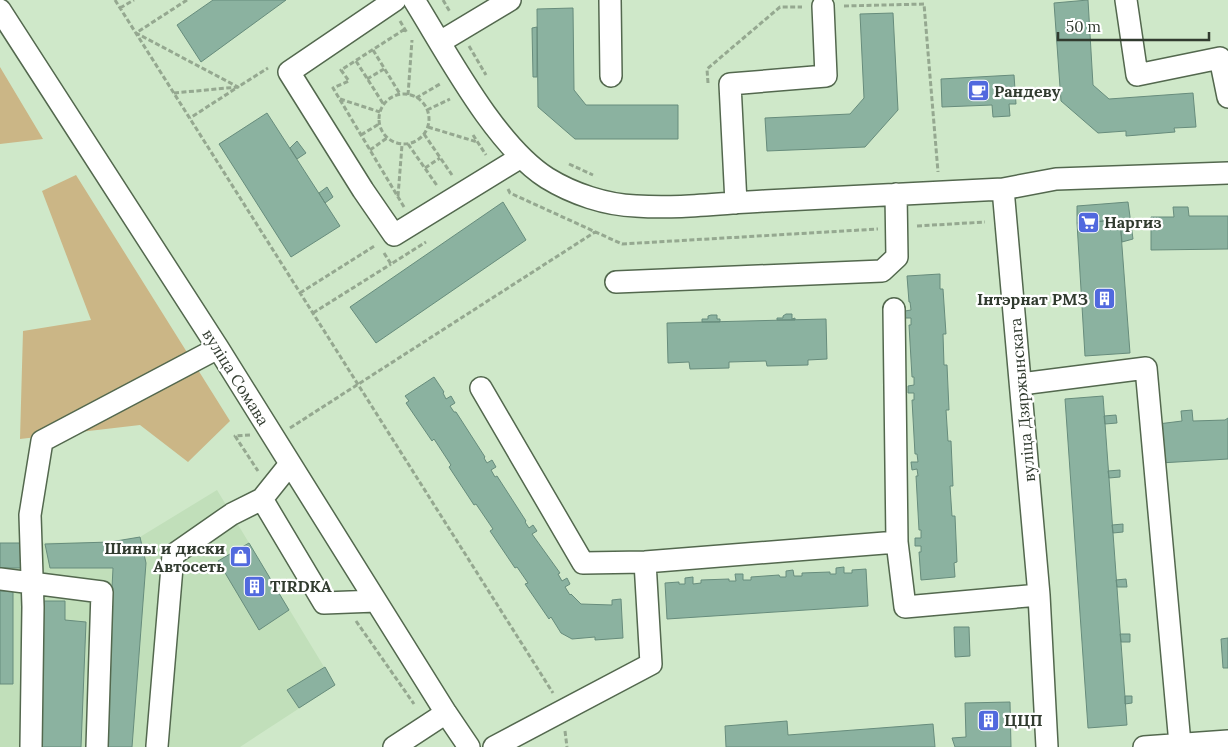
<svg xmlns="http://www.w3.org/2000/svg" width="1228" height="747" font-family="Lora,serif">
<rect width="100%" height="100%" fill="#cfe8c9"/>
<!-- built -->
<path fill="#c1dfba" d="M217,490L335,685L240,747H0V543L110,542L140,537Z"/>
<!-- green -->
<path fill="#cbb686" d="M0,67L43,139L0,144Z
M76,175L230,421L188,462L140,425L20,439L23,331L91,320L42,191Z"/>
<!-- building -->
<path fill="#8bb2a0" stroke="#678c7c" d="M213,0H286L201,62L177,25Z
M1088,0L1093,85L1109,99L1193,93L1196,127L1174,128L1175,132L1126,136V131L1098,133L1061,101L1054,3Z
M573,8L574,90L586,105H678V139H575L538,107L537,9Z
M893,13L898,110L865,147L767,151L765,118L850,114L864,98L860,14Z
M537,27V77H533L532,28Z
M1014,75L1016,104H1009L1010,116L993,117L992,105L942,107L941,79Z
M267,113L340,226L291,257L219,144Z
M297,141L306,153L297,159L290,148Z
M327,187L333,197L325,203L319,193Z
M503,202L526,240L376,343L350,307Z
M1128,202L1133,239L1122,242L1120,220L1077,223V206Z
M1173,207H1188L1189,216H1228V249L1151,250V217H1174Z
M1120,220L1130,353L1085,356L1077,223Z
M940,274V289H943L946,334H943L944,365H947L949,410H946L948,441H951L953,486H950L952,516H955L957,562L954,563L955,577L921,580L919,552H921V546H915V538H921V530H919L916,476H918L917,469L912,470L911,462H918L917,454H915L912,400H914V393H908V386L914,385V377H912L909,325H911V318H905V311L911,310L910,302H909L907,276Z
M786,314H792V319L795,318V320H777V318H783V316Z
M711,315H717V319H720V322H702V319H708V316Z
M826,319L827,359L808,360V365L767,366L766,361L729,362V368L690,369L689,362L668,363L667,323Z
M434,377L444,392L443,393L446,399L451,396L455,403L450,406L454,412H456L485,457L484,458L487,463L492,460L496,467L491,470L495,477L497,476L526,521L525,522L529,528L533,525L537,531L532,534L560,573L558,574L562,581L567,578L570,584L565,587L570,595L571,594L581,604L612,605V600L621,599L623,638L595,640V637L572,639L561,633L551,617L549,619L525,584L528,583L517,567L515,568L490,531L493,529L476,504L474,505L449,467L451,465L434,439L432,441L406,403L409,401L405,396Z
M1103,396L1127,725L1088,728L1065,399Z
M1192,410L1193,421L1225,420L1228,418V459L1160,463L1158,424L1182,421L1181,411Z
M1116,415L1117,423L1105,424L1104,416Z
M1120,470V477L1109,478L1108,471Z
M1123,524V532L1113,533L1112,525Z
M140,537L146,563L132,747H104L113,568H50L45,544L110,542Z
M0,543H23V568H0Z
M249,543L289,610L259,630L218,561Z
M844,567V573H852V570L866,569L868,606L667,619L665,583L679,582V584H685V578L693,577V584L701,583V580L729,579V581H736L735,574H743V580H751V577L779,575L780,577H786V571L793,570L794,576H802V573L830,572V574H836V568Z
M1126,579L1127,587H1117L1116,580Z
M0,591H13V684H0Z
M44,601H65V620L86,622L81,747H41Z
M954,627H969L970,656L955,657Z
M1120,634H1130V642H1121Z
M1228,638V668H1223L1221,639Z
M325,667L335,685L299,708L287,690Z
M1125,696H1132V703L1125,704Z
M1010,702L1011,747H955L952,738L966,737L965,703Z
M787,721L788,735L933,724L935,747H726L725,726Z"/>
<g fill="none" stroke-linecap="round" stroke-linejoin="round">
<defs>
<path id="minor" d="M395,0L289,72L363,190L394,235L521,157
M414,0C447,53 495,145 547,178C573,194 606,205 636,206C679,209 723,203 765,201C845,197 924,193 1003,189
M610,0L611,76
M1126,0L1137,75L1220,58L1228,97
M0,10L218,348L446,713L469,747
M440,42L510,0
M736,203L730,84L826,76L823,6
M616,282L882,271L897,257L896,194
M894,309L897,542L905,607L1039,595
M1021,384L1146,368L1180,744
M481,388L583,563L645,562L897,542
M290,464L262,499L324,603L376,601
M0,579L102,592L97,747
M157,746L173,555L232,514L262,499
M31,747L33,607L30,515L42,441L218,348
M394,747L446,713
M494,747L651,664L645,562
M1047,747L1039,595L1003,189L1056,179L1228,173
M1144,747L1228,741"/>
</defs>
<!-- minor casing -->
<use href="#minor" stroke="#53684e" stroke-width="24"/>
<!-- path -->
<path stroke="#95a890" stroke-width="3" stroke-dasharray="5 2.5" stroke-linecap="butt" d="M115,0L553,693
M187,0L136,33L238,87L190,118
M443,0L450,12
M844,6L924,4L938,172
M120,8L134,0
M400,21L407,33
M469,46L486,75
M373,50L400,94
M356,61L384,105
M367,79L384,69
M708,83L707,69L780,7H802
M174,93L238,87L268,68
M379 119a25 25 0 1 1 50 0a25 25 0 1 1-50 0Z
M408,95L412,40
M416,98L440,84
M340,99L380,112
M427,110L450,99
M428,127L477,142
M424,134L452,175
M361,135L379,124
M473,135L486,155
M408,144L438,187
M370,150L387,138
M569,164L593,175
M425,168L440,158
M508,189L510,193L622,244L878,229
M398,196L402,145
M404,207L333,88L349,81L341,70L405,29
M917,226L985,222
M384,253L391,264L426,242
M300,293L376,245
M313,313L391,264
M290,428L595,232
M250,435L235,436L258,471
M356,621L414,704
M565,731L567,747"/>
<!-- minor -->
<use href="#minor" stroke="#fff" stroke-width="21"/>
</g>
<!-- icons -->
<defs>
<symbol id="cafe-square" viewBox="-11 -11 22 22"><rect x="-9" y="-9" width="18" height="18" rx="4" fill="#5169de" stroke="#fff"/><path d="M-5.5-4.5H6V0H3Q3 3.5 0 3.5H-2.5Q-5.5 3.5-5.5 0ZM3-3.2v2h1.7v-2ZM-6 4.5H4V6H-6Z" fill="#fff"/></symbol>
<symbol id="supermarket-square" viewBox="-11 -11 22 22"><rect x="-9" y="-9" width="18" height="18" rx="4" fill="#5169de" stroke="#fff"/><path d="M-6-5.5h2.5l.6 2H6L4.5 2H-2.5L-4.4-4H-6ZM-1.5 3.2a1.3 1.3 0 1 0 .1 0ZM3 3.2a1.3 1.3 0 1 0 .1 0Z" fill="#fff"/></symbol>
<symbol id="building-square" viewBox="-11 -11 22 22"><rect x="-9" y="-9" width="18" height="18" rx="4" fill="#5169de" stroke="#fff"/><path d="M-4-6H4V6H1V3H-1V6H-4ZM-2.5-4.3h1.7v1.8h-1.7ZM.8-4.3h1.7v1.8H.8ZM-2.5-1h1.7V.8h-1.7ZM.8-1h1.7V.8H.8Z" fill="#fff"/></symbol>
<symbol id="shop-square" viewBox="-11 -11 22 22"><rect x="-9" y="-9" width="18" height="18" rx="4" fill="#5169de" stroke="#fff"/><path d="M-5-2.5h2.3a2.7 3.5 0 0 1 5.4 0H5L5.5 6h-11ZM-1.5-2.5h3a1.5 2.3 0 0 0-3 0Z" fill="#fff"/></symbol>
</defs>
<g fill-rule="evenodd">
<use href="#cafe-square" x="966" y="78" width="25" height="25"/>
<use href="#supermarket-square" x="1076" y="210" width="25" height="25"/>
<use href="#building-square" x="1092" y="286" width="25" height="25"/>
<use href="#shop-square" x="228" y="544" width="25" height="25"/>
<use href="#building-square" x="242" y="574" width="25" height="25"/>
<use href="#building-square" x="976" y="708" width="25" height="25"/>
</g>
<g text-anchor="middle" stroke-width="4.5" stroke-linejoin="round" paint-order="stroke">
<!-- poi labels -->
<g font-size="16" font-weight="bold" fill="#313b2f" stroke="#fff" text-anchor="start">
<text x="994" y="97">Рандеву</text>
<text x="1104" y="228">Наргиз</text>
<text x="1088" y="305" text-anchor="end">Інтэрнат РМЗ</text>
<text x="225" y="554" text-anchor="end">Шины и диски<tspan x="225" dy="18">Автосеть</tspan></text>
<text x="270" y="592">TIRDKA</text>
<text x="1004" y="726">ЦЦП</text>
</g>
<!-- street labels -->
<g font-size="16" fill="#313b2f" stroke="#fff">
<text transform="translate(236 377) rotate(58)" y="6">вуліца Сомава</text>
<text transform="translate(1022 400) rotate(-95)" y="6">вуліца Дзяржынскага</text>
</g>
</g>
<!-- scale -->
<path d="M1058 32v8h151v-8" fill="none" stroke="#313b2f" stroke-width="2.5"/>
<text x="1066" y="32" font-size="15" fill="#313b2f" stroke="#ffffff" stroke-width="4" paint-order="stroke">50 m</text>
</svg>
